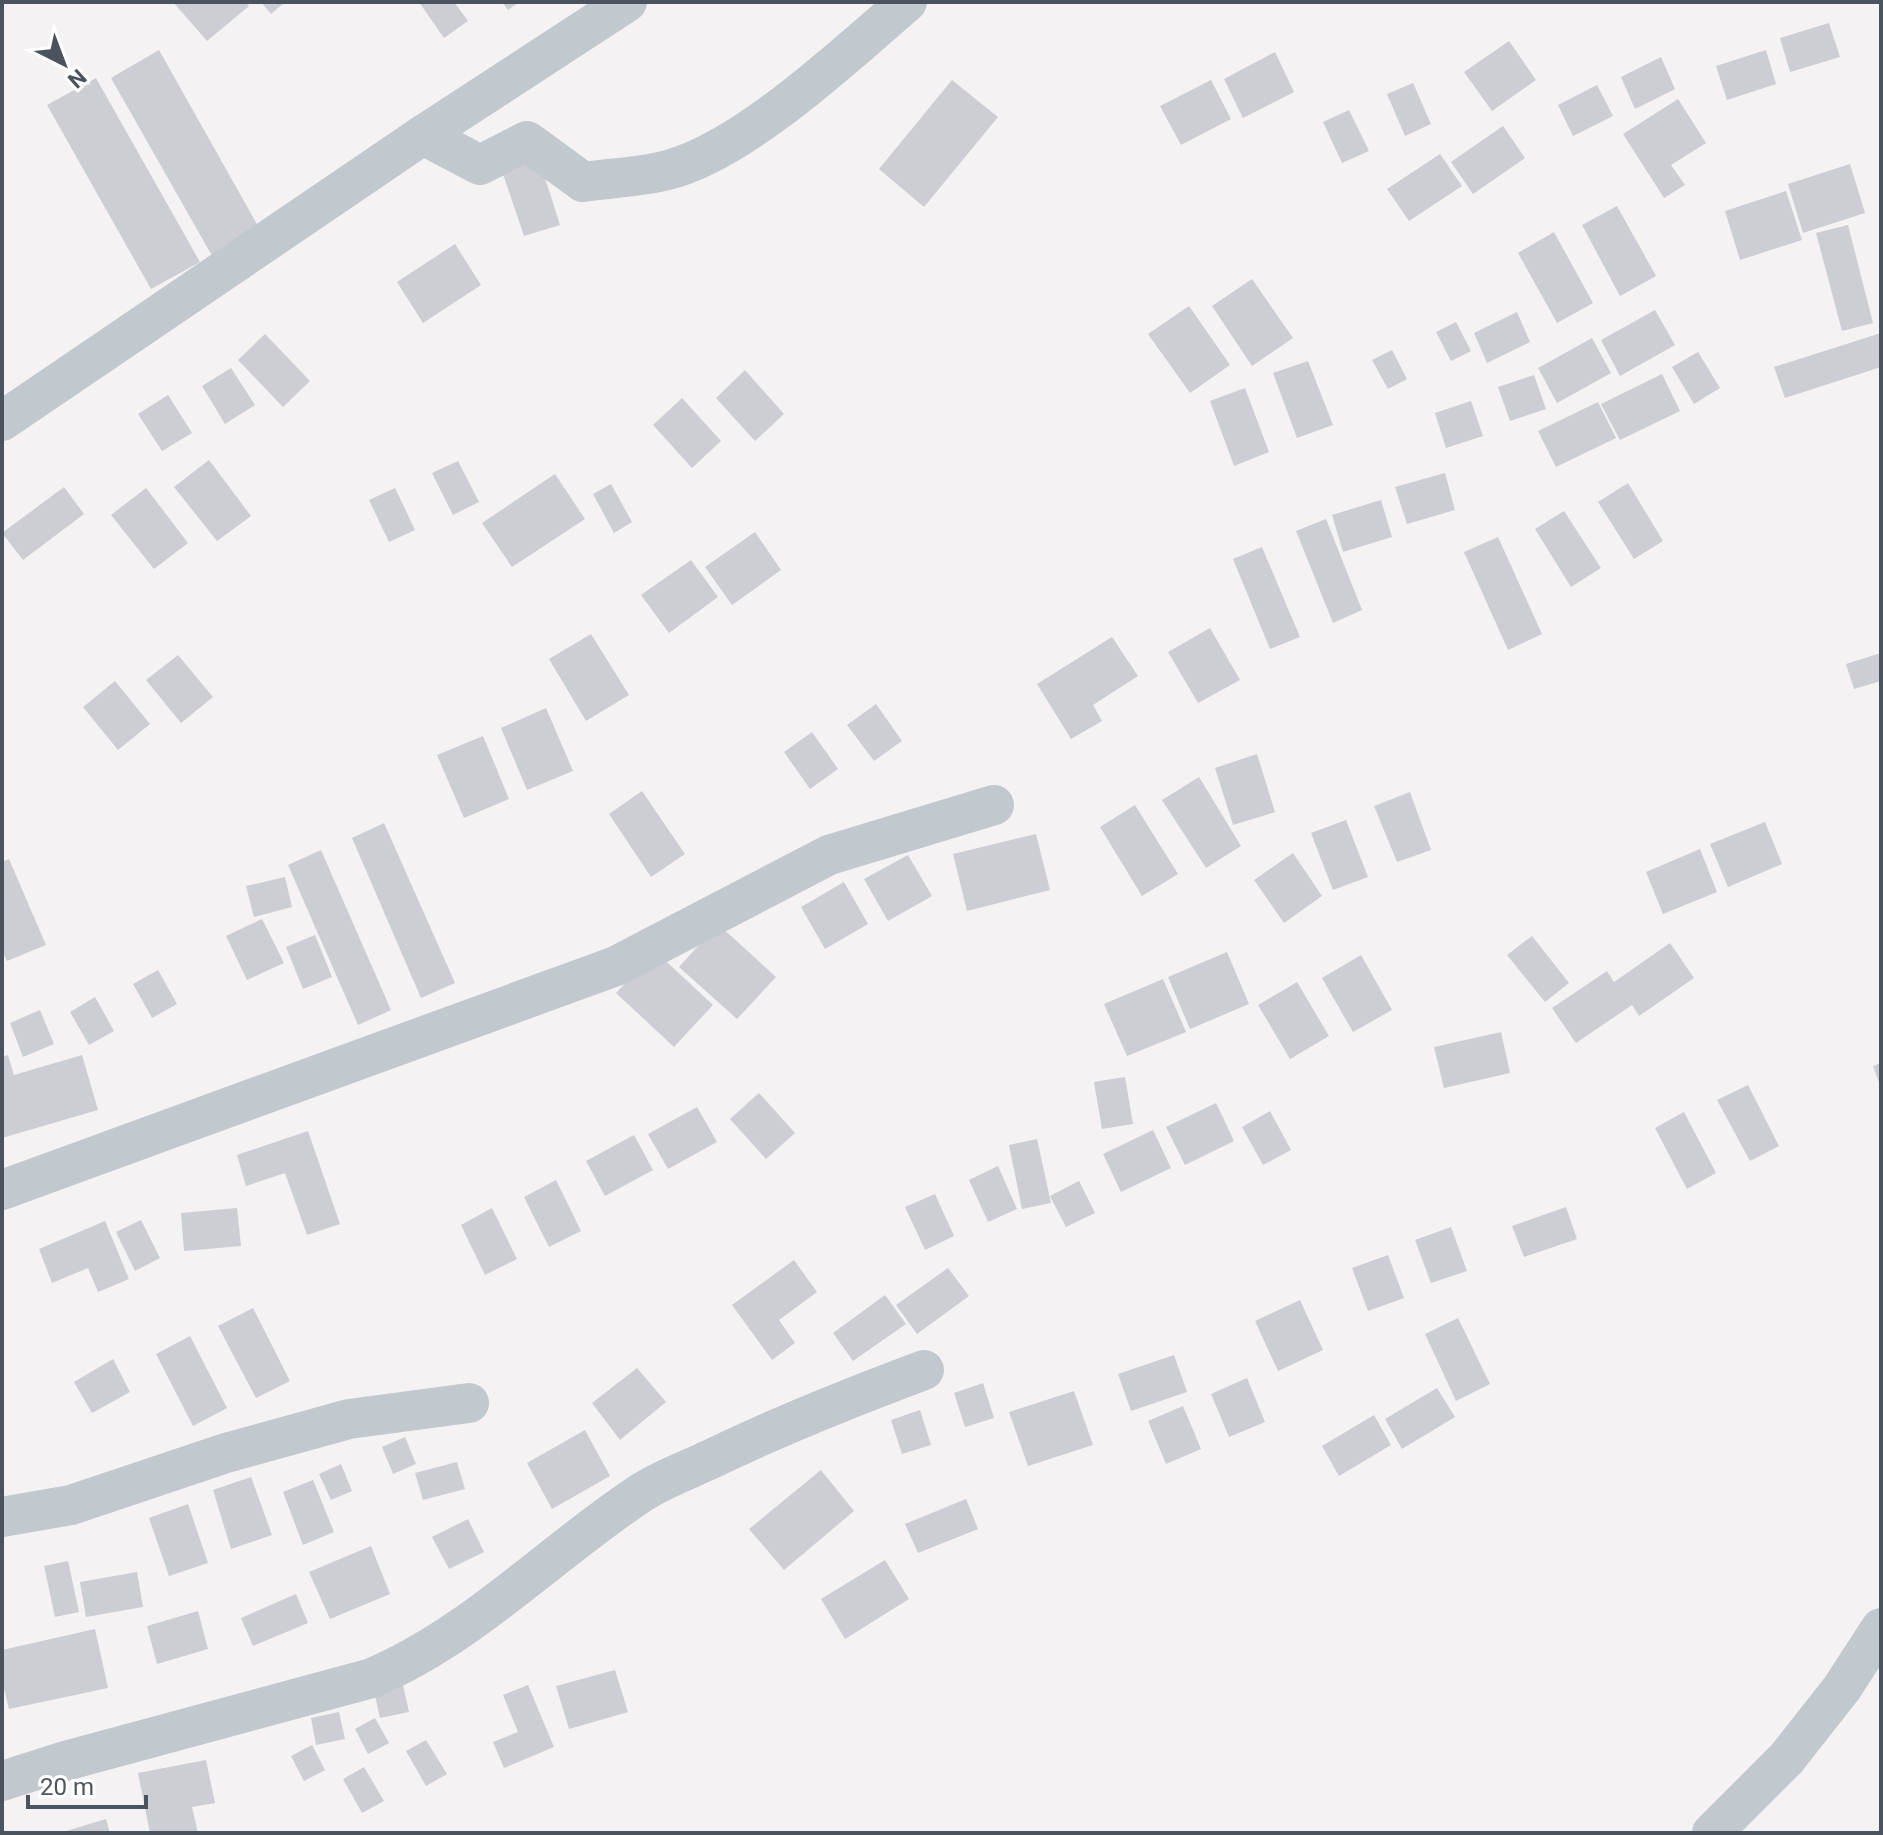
<svg xmlns="http://www.w3.org/2000/svg" width="1883" height="1835" font-family="Roboto,sans-serif">
<rect width="100%" height="100%" fill="#f4f2f2"/>
<!-- building -->
<path fill="#ccced4" d="M173,2H246L249,6L207,41Z
M261,2H285L271,14Z
M419,2H454L468,21L444,38Z
M502,2H519L508,10Z
M1829,23L1840,57L1790,72L1780,38Z
M1509,41L1536,80L1492,111L1464,72Z
M159,50L263,235L215,261L111,78Z
M1766,50L1776,84L1727,100L1716,66Z
M1275,52L1294,92L1243,118L1224,79Z
M1661,57L1675,89L1635,109L1621,77Z
M96,78L200,262L151,289L47,105Z
M952,80L998,117L924,207L879,169Z
M1211,80L1231,119L1181,145L1160,106Z
M1413,83L1431,124L1405,136L1387,94Z
M1597,85L1613,116L1573,136L1558,105Z
M1678,99L1706,143L1671,165L1685,185L1664,198L1623,134Z
M1349,110L1369,151L1342,163L1323,122Z
M1503,126L1525,158L1473,194L1451,162Z
M1440,154L1462,186L1409,221L1387,189Z
M539,159L560,225L524,236L502,171Z
M1850,164L1865,213L1803,233L1788,184Z
M1786,191L1802,240L1740,260L1725,211Z
M1617,206L1656,276L1620,296L1582,225Z
M1848,225L1873,323L1842,331L1816,233Z
M1554,232L1593,303L1557,323L1518,253Z
M455,244L481,285L423,323L397,282Z
M1252,279L1293,338L1252,366L1212,306Z
M1189,306L1230,365L1190,393L1148,334Z
M1655,310L1675,345L1620,376L1601,340Z
M1517,312L1530,342L1487,363L1474,333Z
M1456,322L1471,351L1451,361L1436,332Z
M1881,333V367L1785,398L1774,367Z
M265,334L310,381L283,407L238,360Z
M1592,338L1611,373L1557,403L1538,368Z
M1392,350L1407,379L1388,389L1372,360Z
M1698,352L1720,388L1694,404L1672,367Z
M1308,361L1333,425L1297,438L1273,373Z
M231,368L255,405L225,424L202,386Z
M745,370L784,414L755,441L716,398Z
M1662,374L1680,411L1620,440L1601,404Z
M1534,375L1546,409L1510,421L1498,387Z
M1245,388L1269,452L1234,466L1210,401Z
M168,395L192,433L162,451L138,414Z
M682,398L721,441L692,468L653,425Z
M1471,401L1483,436L1446,448L1435,413Z
M1598,402L1616,438L1556,467L1538,431Z
M209,460L251,516L217,541L174,487Z
M458,461L479,502L453,515L432,473Z
M1445,473L1455,510L1407,524L1395,487Z
M555,474L585,519L512,567L482,523Z
M1628,483L1663,541L1634,559L1598,502Z
M611,484L632,522L614,533L593,494Z
M64,487L84,514L23,560L2,533Z
M146,488L188,543L154,569L111,515Z
M395,488L415,530L389,542L369,500Z
M1381,500L1392,537L1343,552L1332,515Z
M1564,511L1601,568L1571,587L1535,529Z
M1326,519L1362,610L1333,623L1296,531Z
M755,532L781,570L732,605L705,567Z
M1498,537L1542,634L1508,650L1464,552Z
M1262,547L1300,637L1270,649L1233,559Z
M691,560L718,597L669,633L641,595Z
M1210,628L1240,680L1198,703L1168,652Z
M591,634L629,695L586,721L549,659Z
M1112,637L1138,676L1093,705L1102,721L1071,739L1037,684Z
M1881,653V681L1854,689L1846,664Z
M178,655L213,697L181,723L146,680Z
M115,681L150,724L118,750L83,707Z
M876,704L902,741L874,761L847,725Z
M546,708L573,771L527,790L501,728Z
M812,732L838,769L810,789L784,752Z
M483,736L509,799L464,818L437,755Z
M1257,754L1275,812L1233,825L1215,768Z
M1199,777L1241,846L1206,868L1162,800Z
M642,791L685,854L651,877L609,814Z
M1410,792L1431,850L1397,862L1374,806Z
M1135,805L1178,874L1142,896L1100,827Z
M1346,820L1368,877L1333,890L1311,833Z
M1765,822L1782,864L1728,887L1710,844Z
M384,823L455,983L421,998L352,838Z
M1036,834L1050,890L967,911L953,854Z
M1700,849L1717,892L1663,914L1646,872Z
M321,850L391,1010L358,1025L288,865Z
M1293,853L1322,896L1284,923L1254,880Z
M908,855L932,896L888,921L864,879Z
M9,859L46,945L7,961L2,950V862Z
M285,877L292,907L254,917L246,886Z
M844,882L868,924L825,949L801,907Z
M262,919L284,963L247,980L226,936Z
M718,924L776,977L737,1019L679,967Z
M315,935L332,977L303,989L286,947Z
M1532,936L1569,983L1545,1002L1507,955Z
M1670,943L1694,978L1639,1016L1632,1005L1576,1043L1552,1008L1607,971L1614,982Z
M655,951L713,1005L674,1047L616,993Z
M1227,952L1249,1004L1190,1029L1168,977Z
M1361,955L1392,1010L1353,1032L1322,978Z
M158,970L177,1004L152,1018L133,984Z
M1163,979L1186,1032L1127,1056L1104,1004Z
M1297,982L1329,1036L1290,1059L1258,1005Z
M95,997L114,1031L89,1045L70,1012Z
M40,1010L54,1044L23,1057L10,1023Z
M1501,1032L1510,1073L1444,1088L1434,1047Z
M8,1055L14,1075L82,1055L98,1110L2,1138V1057Z
M1881,1063V1088L1873,1066Z
M1125,1077L1133,1124L1102,1129L1094,1082Z
M1748,1085L1779,1146L1750,1161L1717,1100Z
M759,1093L795,1133L766,1159L730,1119Z
M1216,1103L1234,1141L1185,1165L1166,1127Z
M697,1107L717,1142L668,1169L648,1134Z
M1270,1111L1291,1150L1263,1165L1242,1127Z
M1684,1112L1716,1173L1687,1189L1655,1128Z
M1153,1130L1171,1168L1121,1192L1103,1154Z
M308,1131L340,1224L307,1235L285,1173L246,1186L237,1155Z
M634,1135L653,1170L605,1196L586,1161Z
M1037,1139L1051,1203L1022,1209L1009,1145Z
M998,1166L1017,1209L988,1222L969,1180Z
M556,1180L581,1231L549,1247L524,1197Z
M1079,1181L1095,1213L1066,1227L1050,1196Z
M935,1194L954,1236L925,1250L905,1207Z
M1566,1207L1577,1239L1524,1257L1512,1226Z
M237,1208L241,1246L184,1251L181,1213Z
M492,1208L517,1259L485,1275L461,1225Z
M141,1220L160,1258L135,1271L116,1232Z
M105,1221L129,1279L98,1292L88,1268L52,1283L39,1249Z
M1451,1227L1467,1271L1431,1283L1415,1240Z
M1388,1255L1404,1298L1368,1311L1352,1268Z
M794,1260L817,1292L779,1320L795,1343L772,1360L732,1305Z
M948,1268L969,1296L917,1334L896,1305Z
M885,1295L906,1324L853,1361L833,1333Z
M1300,1300L1323,1350L1278,1371L1255,1321Z
M253,1308L290,1381L256,1398L218,1326Z
M1458,1318L1490,1384L1456,1401L1425,1334Z
M190,1336L227,1408L193,1426L156,1354Z
M1174,1355L1187,1392L1131,1411L1118,1374Z
M113,1359L130,1392L92,1413L74,1382Z
M637,1368L666,1402L620,1440L592,1403Z
M1247,1378L1265,1422L1229,1437L1211,1394Z
M983,1383L994,1418L965,1427L954,1393Z
M1437,1388L1455,1417L1402,1449L1385,1419Z
M1074,1391L1093,1445L1028,1466L1009,1412Z
M1183,1406L1201,1449L1166,1464L1148,1421Z
M920,1410L931,1445L902,1454L891,1420Z
M1374,1415L1391,1445L1339,1476L1322,1446Z
M585,1430L610,1476L552,1509L527,1463Z
M405,1437L416,1464L393,1474L382,1447Z
M457,1462L465,1489L423,1500L415,1473Z
M341,1464L352,1491L331,1500L319,1474Z
M821,1470L854,1511L784,1570L749,1529Z
M251,1477L272,1535L231,1549L213,1490Z
M313,1480L334,1532L303,1545L283,1492Z
M966,1499L978,1529L918,1553L905,1524Z
M188,1504L208,1563L169,1576L149,1518Z
M468,1519L484,1552L449,1569L432,1537Z
M371,1546L390,1594L330,1619L309,1572Z
M885,1560L909,1599L845,1639L821,1599Z
M68,1561L79,1612L55,1617L44,1566Z
M137,1572L143,1607L86,1617L80,1582Z
M296,1594L308,1623L253,1646L241,1618Z
M198,1611L208,1649L157,1664L147,1626Z
M95,1629L108,1688L9,1709L2,1680V1650Z
M615,1670L628,1712L569,1729L556,1686Z
M403,1685L409,1712L380,1718L374,1691Z
M528,1685L554,1747L504,1768L493,1742L518,1732L503,1695Z
M339,1712L345,1739L316,1745L311,1718Z
M375,1718L389,1743L368,1754L355,1729Z
M426,1740L447,1774L426,1786L406,1751Z
M312,1745L325,1770L304,1781L291,1756Z
M206,1760L215,1803L192,1807L198,1833H150L138,1773Z
M364,1767L384,1801L362,1813L343,1779Z
M106,1819L110,1833H63V1832Z"/>
<g fill="none" stroke-linecap="round" stroke-linejoin="round">
<!-- minor -->
<path stroke="#c1c9cf" stroke-width="40" d="M423,135L480,165L527,141L583,182C611,178 641,177 668,170C745,150 846,54 907,2
M2,421L423,135L627,2
M2,1190L616,966L829,855L994,805
M2,1517L71,1505L226,1453L349,1419L469,1403
M2,1781L65,1761L372,1678C473,1635 550,1553 641,1493C662,1479 688,1470 711,1459C781,1425 852,1397 924,1370
M1712,1833L1787,1758L1842,1688L1881,1628"/>
</g>
<!-- border -->
<rect width="1883" height="1835" fill="none" stroke="#4b545e" stroke-width="8"/>
<!-- north arrow -->
<g transform="translate(64 64) rotate(138)" stroke="#ffffff" stroke-width="6" paint-order="stroke">
<path d="M0-6L14 30L0 20L-14 30Z" fill="#4b545e"/>
<text y="-12" font-size="22" font-weight="bold" text-anchor="middle" fill="#4b545e">N</text>
</g>
<!-- scale -->
<path d="M28 1795v12h118v-12" fill="none" stroke="#4b545e" stroke-width="4"/>
<text x="40" y="1795" font-size="24" fill="#4b545e" stroke="#ffffff" stroke-width="6" paint-order="stroke">20 m</text>
</svg>
